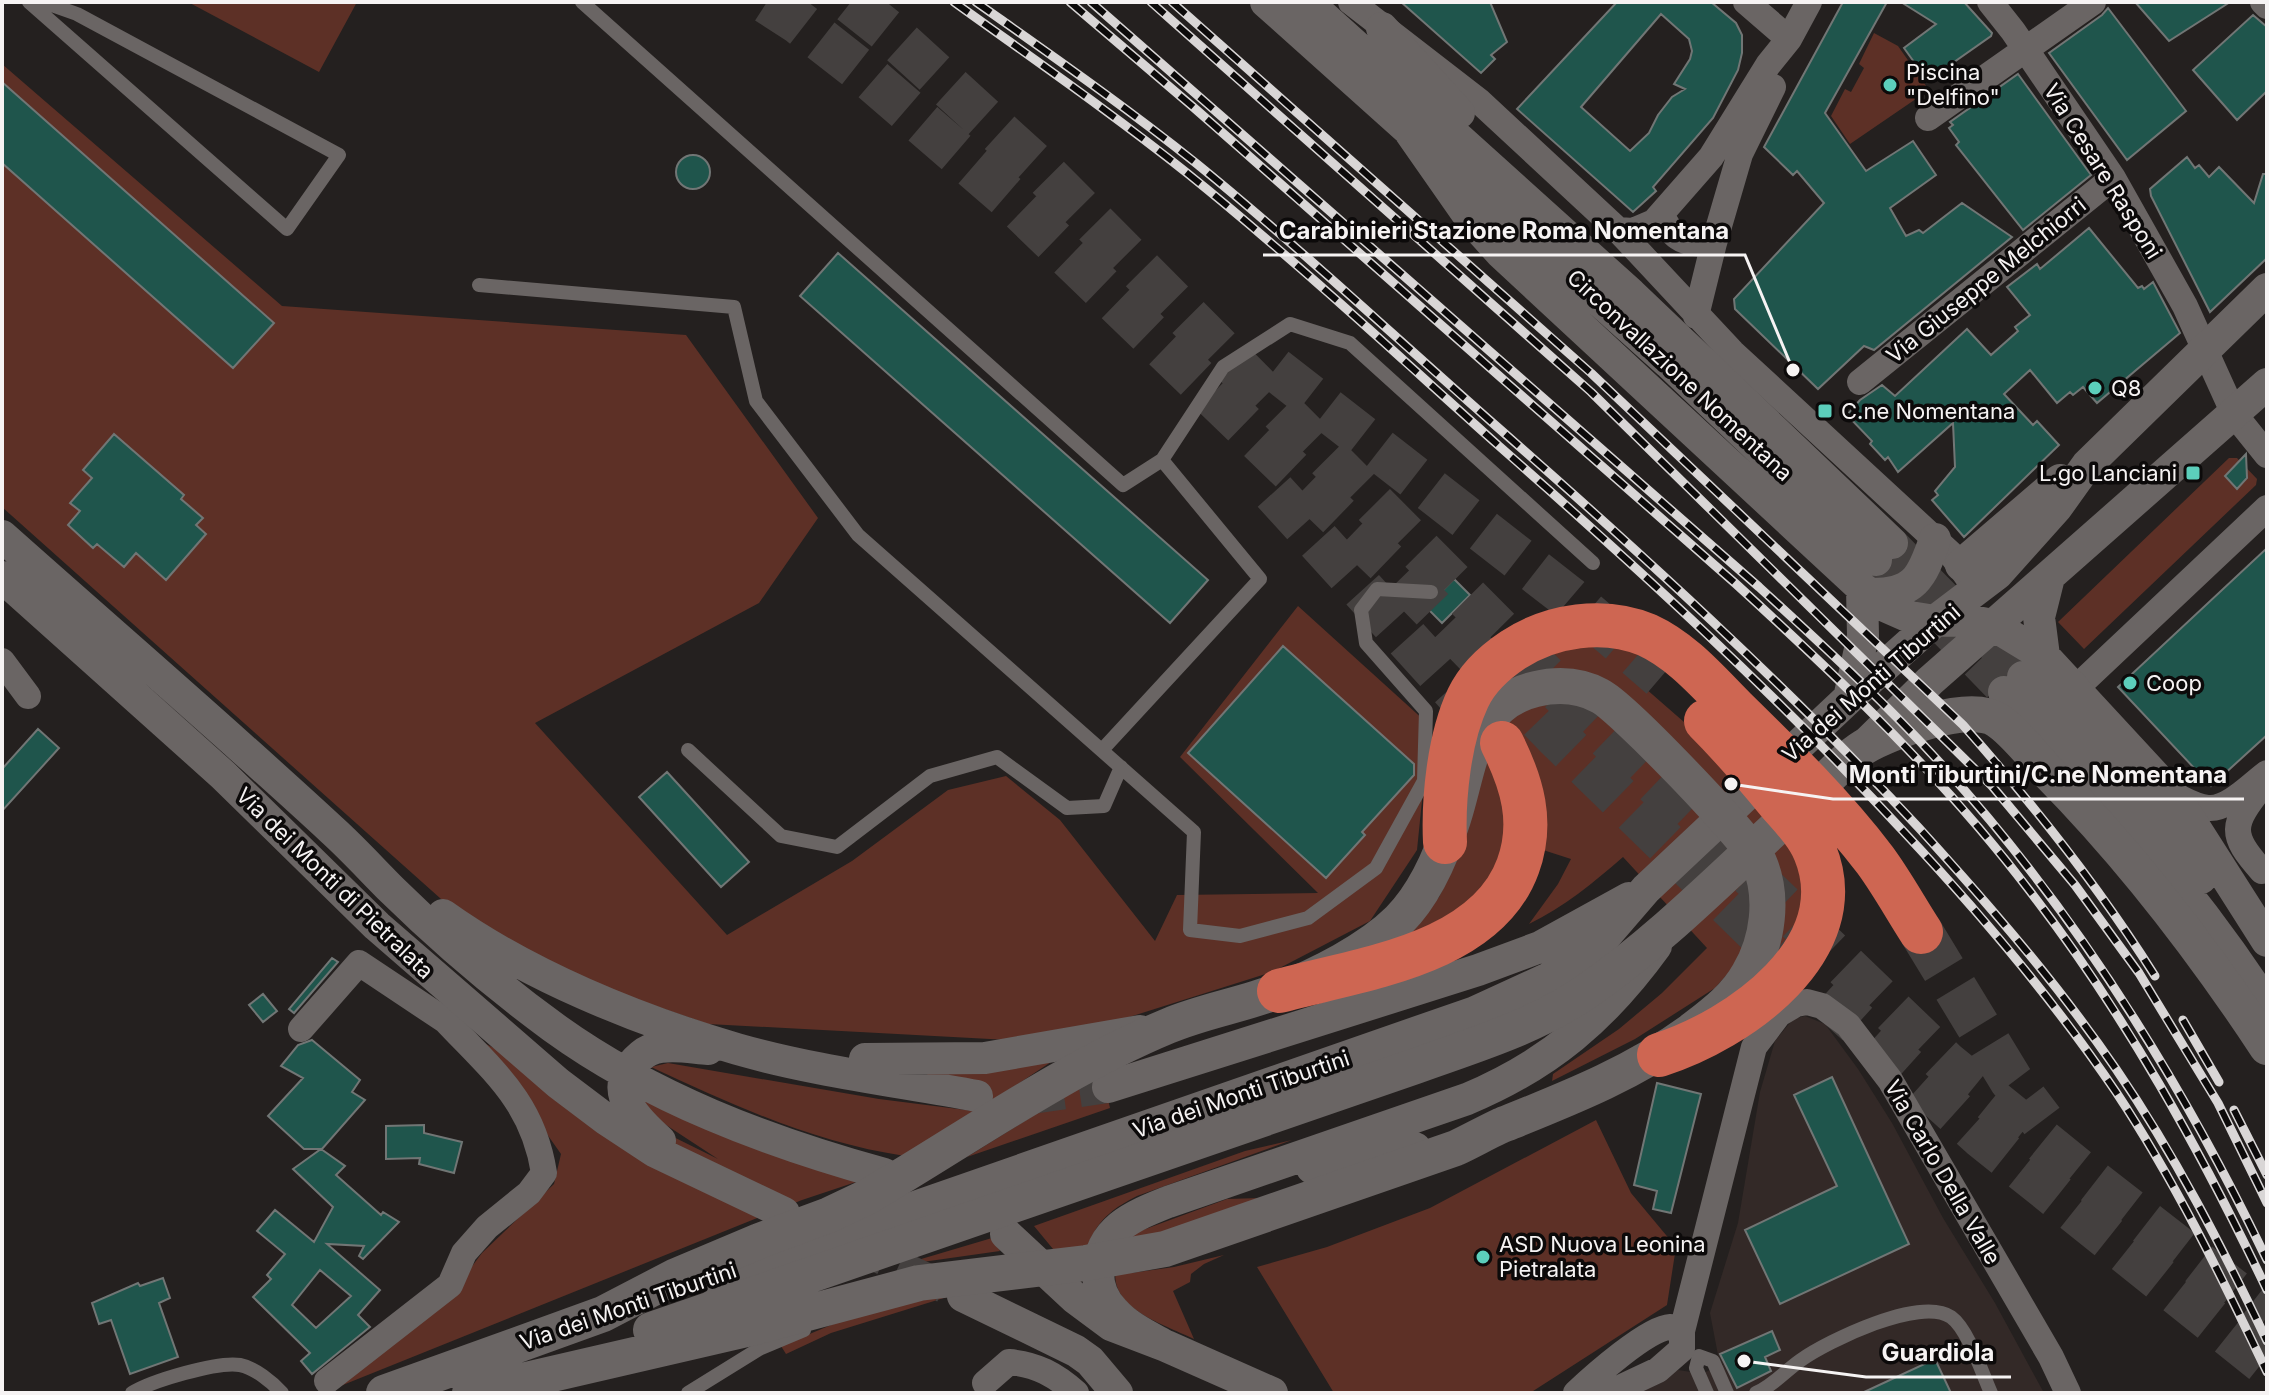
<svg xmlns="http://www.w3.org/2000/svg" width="2269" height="1395" font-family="Inter,sans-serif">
<rect width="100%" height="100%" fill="#24201f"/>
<!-- built -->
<path fill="#332927" d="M1805,1016L1825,1024L1858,1069L1892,1123L1943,1218L1995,1303L2044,1393H1633L1678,1370L1691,1372L1693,1377L1723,1365L1718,1355L1710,1313L1738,1223L1760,1092L1775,1041L1793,1019Z"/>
<!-- green -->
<path fill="#5d3026" d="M188,2H357L319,72Z
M1874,33L1898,46L1929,90L1850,144L1831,116L1845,89L1851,92L1864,68L1859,64Z
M2,64L282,306L686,335L818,518L759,603L535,723L727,935L852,861L948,790L1006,776L1060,820L1155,941L1177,895L1318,893L1180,757L1298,606L1426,722L1424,781L1417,850L1370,921L1272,972L1123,1019L1028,1041L708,1024L577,979L450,907L2,507Z
M2229,458H2237L2257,479L2256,485L2084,649L2058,622Z
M1607,639L1666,664L1645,688L1692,729L1798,846L1808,906L1770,967L1780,893L1622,691H1488L1511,666Z
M1582,700L1708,818L1748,876L1752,916L1739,961L1715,988L1635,1039L1552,1081L1553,1074L1619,1029L1662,993L1707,948L1623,857C1593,883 1564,907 1529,924L1558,884L1571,859L1540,849L1511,825L1485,893L1402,941L1439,897L1463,847L1487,742L1519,709Z
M482,1042L718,1159L663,1123L638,1098L856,1182L802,1200L323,1393L443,1305L482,1253L554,1184L561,1154Z
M1051,1062L980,1109L925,1073Z
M668,1063L879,1099L974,1111L905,1156C815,1143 733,1105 651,1067Z
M1102,1073L1110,1108L967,1157Z
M1596,1120L1631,1193L1676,1247L1667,1305L1530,1393H1334L1257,1267L1327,1247L1430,1208Z
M1292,1140L1137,1196C1095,1217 1090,1235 1077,1278L1034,1226L1245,1151Z
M1260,1198L1131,1273L1174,1267L1224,1255L1204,1264L1191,1274L1190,1282L1173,1291L1194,1339C1166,1325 1108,1309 1116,1268C1118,1257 1127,1244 1132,1234L1227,1199Z
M992,1238L1000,1251L901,1265Z
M976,1288L831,1333L786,1354L781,1346L850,1317Z"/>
<!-- building -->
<path fill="#1f554c" stroke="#717675" stroke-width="2" fill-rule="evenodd" d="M1401,2H1490L1507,42L1491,55L1495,59L1481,73Z
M1617,2H1711L1736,23L1742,35V53L1738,70L1713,118L1653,187L1656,191L1633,212L1517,109ZM1661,14L1689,39L1692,51L1690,59L1674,84L1685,89L1672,97L1658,115L1649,133L1630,151L1581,107Z
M1843,2H1887L1825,113L1866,171L1913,141L1936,175L1890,208L1906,236L1919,230L1923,233L1962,203L2012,237L1874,350L1864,346L1818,389L1735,309L1734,299L1824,203L1797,171L1793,175L1764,147Z
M1901,2H1964L1992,33L1991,36L1937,74L1931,68L1922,73L1904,48L1936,24Z
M2135,2H2230L2169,41Z
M2108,8L2186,111L2127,160L2049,53L2102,15Z
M2253,15L2267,27V91L2237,120L2193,70Z
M2018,74L2091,175L2023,230L1956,145L1959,142L1949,128L1953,125L1950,122Z
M2,82L274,323L233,368L2,163Z
M676 172a17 17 0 1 1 34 0a17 17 0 1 1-34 0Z
M2187,157L2195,168L2199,165L2209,177L2219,167L2254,203L2263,174H2267V258L2210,312L2151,196L2150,189Z
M2089,228L2138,288L2142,286L2144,289L2153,282L2180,333L2097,403L2083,387L2073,395L2070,392L2057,403L2030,370L2004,394L2033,425L2037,421L2059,445L1964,537L1932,500L1938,495L1935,491L1955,467L1953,423L1898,472L1888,457L1885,460L1870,444L1872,441L1847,415L1860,400L1882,385L1895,396L1967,329L1991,355L2018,331L2015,327L2030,315L2007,287L2037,264L2040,269Z
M838,253L1208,580L1170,623L800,296Z
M114,434L184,495L181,499L203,518L196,525L206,534L166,580L136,553L124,567L97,544L93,548L68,525L80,511L70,503L92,478L83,470Z
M2246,454L2247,478L2237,489L2225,476Z
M2267,548V735L2211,786L2118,687Z
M1454,579L1470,595L1442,623L1426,607L1439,598L1441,592Z
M1283,646L1414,764V775L1362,832L1365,835L1326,878L1188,753Z
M38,729L59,748L2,811V769Z
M667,772L749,862L721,887L639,797Z
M332,958L338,962L294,1013L289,1009Z
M263,994L277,1011L263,1022L249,1005Z
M312,1040L360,1080L352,1092L365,1100L322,1149H304L268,1116L303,1078L281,1066L298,1045Z
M1832,1077L1909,1244L1780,1304L1745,1230L1837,1186L1794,1095Z
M1657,1083L1701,1094L1671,1213L1653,1209L1657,1191L1634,1185Z
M424,1125V1133L462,1142L454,1173L419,1164L420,1158L386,1159V1126Z
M321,1149L345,1166L336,1175L381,1215L383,1212L399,1222L363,1259L359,1256L364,1246L327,1244L380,1290L358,1315L370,1327L312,1374L301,1361L310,1353L253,1297L271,1279L267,1275L285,1254L257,1231L275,1210L314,1242L333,1207L293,1169ZM320,1270L351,1296L316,1328L292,1305Z
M163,1278L170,1298L159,1303L178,1357L130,1374L111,1320L99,1324L92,1303L138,1283L140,1286Z
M1772,1331L1780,1350L1765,1357L1771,1371L1737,1388L1720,1354Z
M1935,1359L1951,1393H1862Z"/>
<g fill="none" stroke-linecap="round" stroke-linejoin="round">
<!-- tertiary-tunnel -->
<path stroke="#44403f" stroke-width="32" stroke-dasharray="32 16" stroke-linecap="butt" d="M1892,543L2023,677
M1876,560L2004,692
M1032,1098L1108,1087
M855,1246L944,1287"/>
<!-- trunk-tunnel -->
<path stroke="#44403f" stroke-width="44" stroke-dasharray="44 22" stroke-linecap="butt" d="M767,2L798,22L871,79L1010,199L1401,577L1555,735L1768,943L1981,1136L2267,1365
M851,2L890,33L1046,175L1573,704L1946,1063L2079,1171L2267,1317
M1275,369L1568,597L1661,677
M1274,492L1488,728
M1921,932L2011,1080L2042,1121"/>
<!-- service -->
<path stroke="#6a6564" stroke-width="14" d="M29,2L287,229L339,155L77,14L43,2
M582,2L1123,485L1162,460L1260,579L1102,750
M479,285L734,307L756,401L858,535L1194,832L1190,930L1240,936L1308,918L1376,868L1424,781L1426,711L1366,643L1361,610L1377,589L1431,592
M1162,460L1223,367L1290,324L1350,343L1593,563
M688,750L781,836L837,847L930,776L997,757L1067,808L1104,806L1121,767
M752,1328L759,1349L804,1330
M132,1393C151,1381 218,1361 240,1365C255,1368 272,1382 282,1393
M688,1393L759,1349
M1707,1393L1696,1368L1699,1356L1713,1361L1727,1393
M1756,1393C1774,1385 1785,1371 1801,1360C1828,1341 1920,1296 1951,1317C1968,1329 1982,1373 1991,1393"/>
<!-- minor -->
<path stroke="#6a6564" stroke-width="26" d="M1351,2L1479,101L1618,230L1732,352L1951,554L1971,582
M1746,2L1789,39
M1990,2L2013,31L2113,178L2185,306L2234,414L2267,455
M2263,2L2267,6
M1928,118L2093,2
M1662,214C1671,240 1688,246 1714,243
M1618,230L1633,231L1654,222L1711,157L1768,65L1789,39L1809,2
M1696,316L1714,243L1740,154L1773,87
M1860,382L2113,178
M2,661L28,696
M2075,689L2267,508
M2262,786C2231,825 2229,834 2262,871
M2172,794C2183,799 2195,807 2208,808C2228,810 2252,784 2267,773
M301,1029L359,963L446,1021
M327,1381L450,1285L464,1253L487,1227L529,1193L544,1173C533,1102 493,1071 446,1021L462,1002
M985,1383L1009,1362C1036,1364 1056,1375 1076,1393
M1576,1393C1593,1377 1648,1328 1670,1327C1676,1327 1677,1329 1682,1331
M1609,1393L1658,1370L1682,1349V1331L1754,1047L1779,1014L1796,1004L1807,1002L1822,1006L1848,1025L1890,1080L2051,1357L2068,1393"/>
<!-- tertiary -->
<path stroke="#6a6564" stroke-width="32" d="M1266,2L1669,363L1876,560
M1307,2L1631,294L1892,543
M1382,28L1459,113
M1408,129L1473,222L1501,253L1862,588L1885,606L1910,617L1935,621L1966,620L1993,625L2044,656L2178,801L2267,941
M2,536C112,634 224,730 332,830C353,849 372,870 392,890C442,939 497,986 553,1027C651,1098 768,1142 884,1174
M1961,565L2060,480
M2,577L223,775L377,926L558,1083L607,1120L654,1151L784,1213
M1870,594C1914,595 1922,578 1935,539
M2044,656L2039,617L2049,577
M2023,677L2138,800L2201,878
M2004,692C2101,788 2193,891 2267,1006
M1849,698L1863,636L1862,588
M1868,742L1930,681L2267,384
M443,915C527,975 637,1020 737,1049C814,1071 897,1081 977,1096
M865,1059L985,1058L1140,1031
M1108,1087L1478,970L1540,947L1629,898
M660,1141C640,1123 609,1095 631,1066C636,1060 643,1053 650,1050C667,1043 691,1048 708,1049
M1312,1168L1415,1148
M1006,1234L1076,1299L1111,1325L1166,1346L1272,1393
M711,1278L1475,1012L1549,978L1602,940L1646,889L1849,698L1935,621L1997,574L2057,507L2087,465L2267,289
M963,1296L1076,1351L1090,1361L1117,1393
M1166,1346C1148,1336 1128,1327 1114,1311C1103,1300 1098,1287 1098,1272C1100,1229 1133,1216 1168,1202L1467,1099C1548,1065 1604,1018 1656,946"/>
<!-- secondary -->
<path stroke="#6a6564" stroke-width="36" d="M651,1330L1410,1068C1470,1046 1534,1028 1587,991C1661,940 1726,873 1793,812C1814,793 1841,761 1864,747C1891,731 1969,702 1997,720C2013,730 2035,758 2048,772C2130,855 2203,950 2267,1047
M384,1393L603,1314L676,1276L759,1241L829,1215L867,1197C966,1139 1062,1070 1168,1026C1203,1011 1242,1005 1278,991C1317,976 1369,950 1399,920C1425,894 1442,854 1453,819C1470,767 1471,704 1536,689C1558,684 1580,685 1600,696C1622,707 1750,840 1759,862C1774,897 1768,941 1749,973C1735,998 1713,1014 1691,1031C1632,1074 1567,1099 1500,1126C1485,1133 1471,1141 1456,1148L1165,1249L1086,1263L919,1283L751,1328L470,1393"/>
<!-- trunk -->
<path stroke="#ce6652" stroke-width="44" d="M1445,842C1443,799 1449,738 1468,698C1477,679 1495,662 1513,650C1551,625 1604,617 1647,635C1682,651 1708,682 1735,709C1784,757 1834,806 1875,860C1892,883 1906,909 1921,932
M1279,991C1359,969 1486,955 1518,866C1534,822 1522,783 1502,743
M1659,1055C1738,1030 1855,949 1815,852C1807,833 1792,818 1779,803C1756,775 1732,747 1706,721"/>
<defs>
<path id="rail" d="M954,2C1032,58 1112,113 1187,173C1294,259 1396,354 1499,446C1639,569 1776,694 1903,831C1980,913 2053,999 2116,1092C2175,1181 2221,1276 2267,1372
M976,2C1051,55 1126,107 1197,164C1299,247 1396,338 1495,425C1642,554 1786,685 1919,828C1989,905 2057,983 2116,1069C2175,1155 2222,1247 2267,1341
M1070,2L1192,106L1736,584C1841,680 1943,777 2029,890C2125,1014 2200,1149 2267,1290
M1091,2L1759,587C1821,644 1884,701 1941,764C2076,912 2181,1080 2267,1260
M1151,2L1591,392L1992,786L2075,885L2139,973L2218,1103L2267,1203
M1172,2L1591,373L1963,725C2033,804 2099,887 2155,976
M2183,1020L2219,1082
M2234,1110L2267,1175"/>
</defs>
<!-- rail casing -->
<use href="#rail" stroke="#d9d6d6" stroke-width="9"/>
<!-- rail -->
<use href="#rail" stroke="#0c0a0a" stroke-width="6" stroke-dasharray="18" stroke-linecap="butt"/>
</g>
<!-- markers -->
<g fill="#5ccebb" stroke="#0c0a0a" stroke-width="3">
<circle cx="1890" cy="85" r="8"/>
<circle cx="2095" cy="388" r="8"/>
<rect x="1817" y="403" width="16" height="16" rx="4"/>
<rect x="2185" y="465" width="16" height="16" rx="4"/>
<circle cx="2130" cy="683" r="8"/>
<circle cx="1483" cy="1257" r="8"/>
</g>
<g text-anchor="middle" stroke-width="7" stroke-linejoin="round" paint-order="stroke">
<!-- poi labels -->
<g font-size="22" fill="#f6f3f3" stroke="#0c0a0a" text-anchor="start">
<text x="1906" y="80">Piscina<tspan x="1906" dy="25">"Delfino"</tspan></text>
<text x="2111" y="396">Q8</text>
<text x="1841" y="419">C.ne Nomentana</text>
<text x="2177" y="481" text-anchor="end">L.go Lanciani</text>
<text x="2146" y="691">Coop</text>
<text x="1499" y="1252">ASD Nuova Leonina<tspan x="1499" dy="25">Pietralata</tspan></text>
</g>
<!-- street labels -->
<g font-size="22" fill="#f6f3f3" stroke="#0c0a0a">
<text transform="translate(2103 171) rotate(58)" y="8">Via Cesare Rasponi</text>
<text transform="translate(1986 280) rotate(-39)" y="8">Via Giuseppe Melchiorri</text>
<text transform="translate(1680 375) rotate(43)" y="8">Circonvallazione Nomentana</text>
<text transform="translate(1871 683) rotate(-41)" y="8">Via dei Monti Tiburtini</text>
<text transform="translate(335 883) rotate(44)" y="8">Via dei Monti di Pietralata</text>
<text transform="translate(1241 1094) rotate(-19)" y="8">Via dei Monti Tiburtini</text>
<text transform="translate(1943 1172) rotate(60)" y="8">Via Carlo Della Valle</text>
<text transform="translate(628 1306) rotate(-19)" y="8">Via dei Monti Tiburtini</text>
</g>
</g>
<!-- callouts -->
<path fill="none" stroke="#f6f3f3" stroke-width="3" d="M1793 370L1745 255H1263M1731 784L1833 799H2244M1744 1361L1866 1377H2011"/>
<g fill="#f6f3f3" stroke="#0c0a0a" stroke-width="3">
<circle cx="1793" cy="370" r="8"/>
<circle cx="1731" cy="784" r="8"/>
<circle cx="1744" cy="1361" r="8"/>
</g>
<g font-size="24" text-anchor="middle" font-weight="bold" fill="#f6f3f3" stroke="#0c0a0a" stroke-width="7" stroke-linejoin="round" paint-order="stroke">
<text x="1504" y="239">Carabinieri Stazione Roma Nomentana</text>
<text x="2038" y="783">Monti Tiburtini/C.ne Nomentana</text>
<text x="1938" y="1361">Guardiola</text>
</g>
<!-- border -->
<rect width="2269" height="1395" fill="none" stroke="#f6f3f3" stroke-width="8"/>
</svg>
